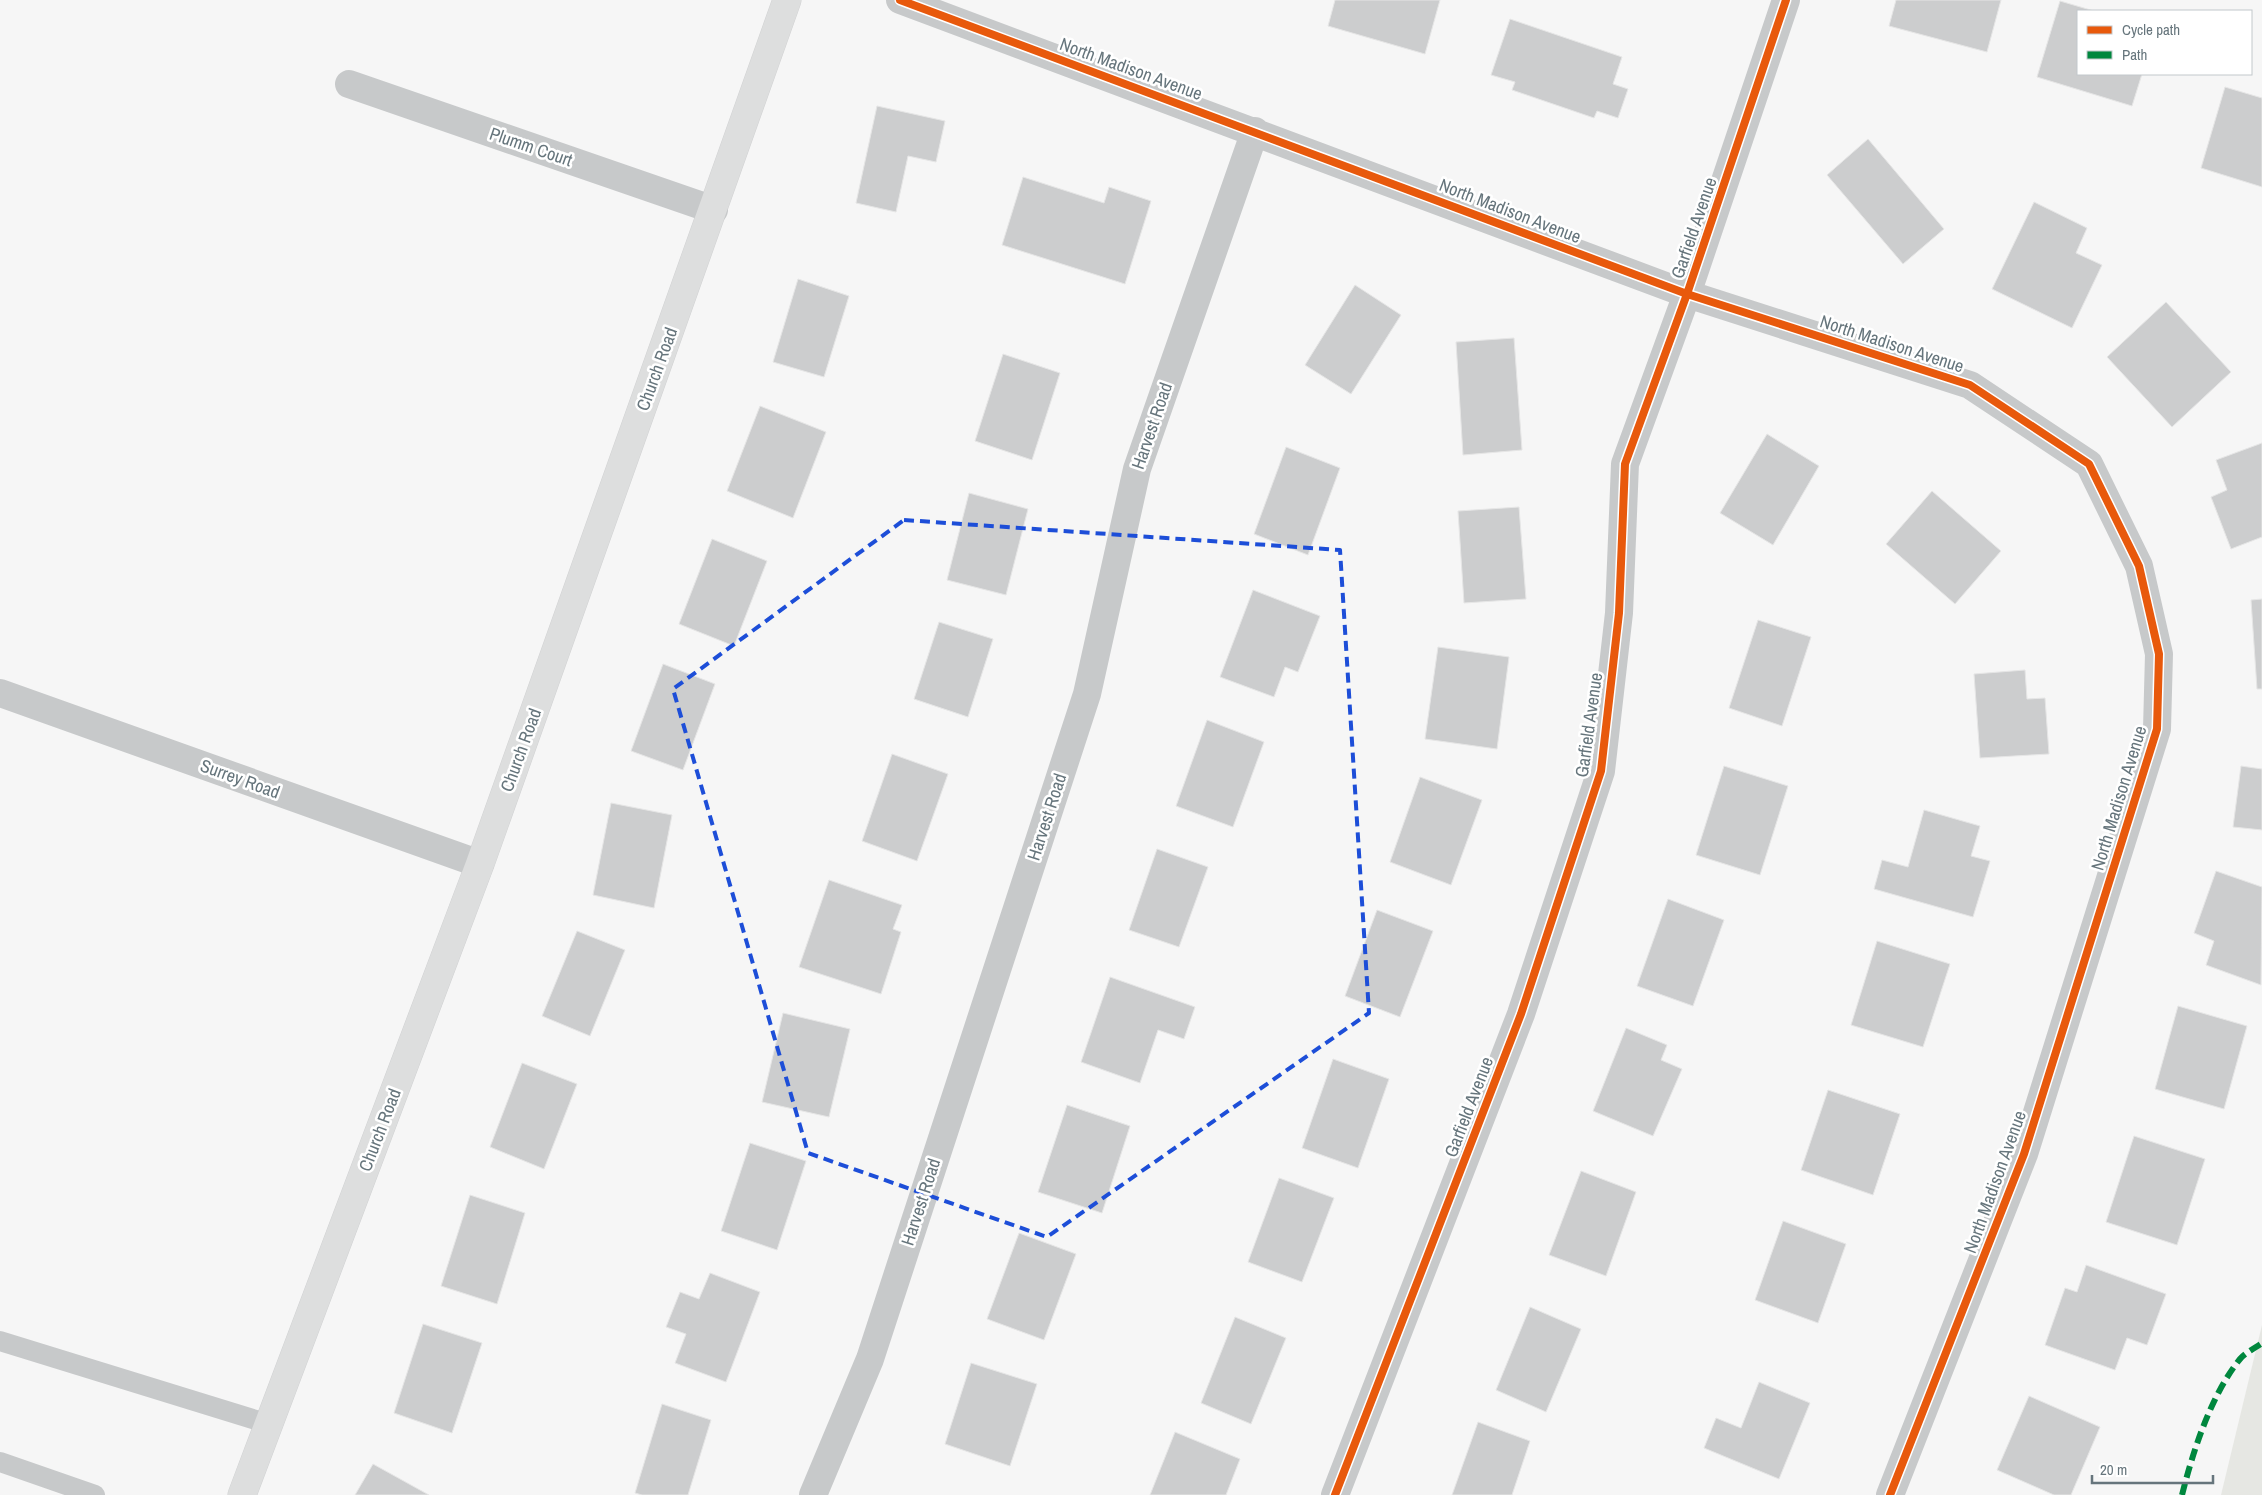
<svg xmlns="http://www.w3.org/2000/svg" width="2262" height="1495" font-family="'Archivo Narrow',sans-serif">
<rect width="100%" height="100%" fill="#f6f6f6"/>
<!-- green -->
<path fill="#e6e7e3" d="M2262,1325V1495H2221Z"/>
<!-- building -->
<path fill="#cccdce" stroke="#e6e6e6" d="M1335,0H1440L1425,54L1328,26Z
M1896,0H2001L1987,52L1889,26Z
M2060,1L2094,11H2078V74H2142L2132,106L2037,77Z
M1510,19L1622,57L1613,84L1628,89L1618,118L1597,111L1594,118L1512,90L1515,82L1491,75Z
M2225,87L2262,98V187L2201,168Z
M877,106L945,121L936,162L908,156L896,212L856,203Z
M1868,139L1944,229L1903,264L1827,175Z
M1023,177L1104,203L1109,187L1151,201L1125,284L1002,245Z
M2034,202L2087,228L2076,253L2102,265L2072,328L1992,289Z
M798,279L849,296L824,377L773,362Z
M1355,285L1401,315L1351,394L1305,365Z
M2166,302L2231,372L2172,427L2107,357Z
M1514,338L1522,450L1463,455L1456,342Z
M1003,354L1060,373L1032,460L975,441Z
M760,406L826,432L793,518L727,491Z
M1767,434L1819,466L1773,545L1720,513Z
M2262,443V537L2231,549L2211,497L2227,490L2216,460Z
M1286,447L1340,468L1308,555L1254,534Z
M1932,491L2001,551L1955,604L1886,544Z
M969,493L1028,509L1006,595L947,580Z
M1519,507L1526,599L1464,603L1458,511Z
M712,539L767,561L734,646L679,624Z
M1253,590L1320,616L1298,672L1285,667L1274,697L1220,677Z
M2262,599V689H2257L2251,600Z
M1758,620L1811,637L1782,726L1729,708Z
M939,622L993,639L968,717L914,699Z
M1438,647L1509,657L1497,749L1425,739Z
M663,664L715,684L683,770L631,751Z
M2025,670L2027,699L2045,698L2049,754L1980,758L1974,674Z
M1207,720L1264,742L1233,827L1176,806Z
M892,754L948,774L917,861L862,841Z
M1724,766L1788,786L1760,875L1696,855Z
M2241,766L2262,769V830L2233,827Z
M1420,777L1482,800L1451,885L1390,862Z
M611,803L672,815L654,908L593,895Z
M1924,810L1980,826L1971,856L1990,861L1973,917L1874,889L1882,860L1908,867Z
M1157,849L1208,867L1179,947L1129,930Z
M2216,871L2262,887L2261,985L2206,965L2214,941L2194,933Z
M829,880L902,905L893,929L901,932L881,994L799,967Z
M1668,899L1724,920L1693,1006L1637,986Z
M1377,910L1433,931L1400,1017L1345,996Z
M577,931L625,950L590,1036L542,1016Z
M1877,941L1950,964L1923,1047L1851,1025Z
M1110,977L1195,1007L1184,1039L1158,1030L1140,1083L1081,1062Z
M2178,1006L2247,1026L2224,1109L2155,1089Z
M783,1013L850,1029L829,1117L762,1102Z
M1626,1028L1667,1045L1661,1060L1682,1069L1653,1136L1593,1111Z
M1333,1059L1389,1079L1358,1168L1302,1148Z
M522,1063L577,1084L544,1169L490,1147Z
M1828,1090L1900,1114L1873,1195L1801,1170Z
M1067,1105L1130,1126L1102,1213L1038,1192Z
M2134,1136L2205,1159L2177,1245L2106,1222Z
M750,1143L806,1161L777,1250L721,1231Z
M1581,1171L1636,1192L1606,1276L1549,1255Z
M1279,1178L1334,1198L1302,1282L1248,1262Z
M470,1195L525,1213L497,1304L441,1286Z
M1783,1221L1846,1244L1818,1323L1755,1300Z
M1019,1233L1076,1254L1044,1340L987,1319Z
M2086,1265L2166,1294L2147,1345L2127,1338L2115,1370L2045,1345L2065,1288L2077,1292Z
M710,1273L760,1292L726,1382L675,1363L686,1334L666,1327L680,1292L699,1299Z
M1530,1307L1581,1329L1546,1412L1496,1390Z
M1235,1317L1286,1338L1251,1424L1201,1403Z
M423,1324L482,1343L452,1433L394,1413Z
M971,1363L1037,1384L1010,1466L945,1444Z
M1759,1382L1810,1403L1779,1479L1704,1448L1716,1418L1741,1428Z
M2029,1396L2100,1427L2071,1495H2054L1997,1470Z
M662,1404L711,1420L688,1495H642L635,1493Z
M1478,1422L1530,1441L1512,1495H1452Z
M1175,1432L1240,1459L1226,1495H1150Z
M373,1464L429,1495H355Z"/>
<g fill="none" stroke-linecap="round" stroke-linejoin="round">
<defs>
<path id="primary" d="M242,1495L480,864L787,0"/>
</defs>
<!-- primary casing -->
<use href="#primary" stroke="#d1d2d3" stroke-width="29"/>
<!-- service -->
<path stroke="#c7c9ca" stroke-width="20" d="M0,1341L269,1424
M0,1462L95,1495"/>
<!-- minor -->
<path stroke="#c7c9ca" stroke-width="28" d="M900,0L1687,294L1970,385L2089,464L2139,566L2159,654L2157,729L2024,1154L1890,1495
M349,84L714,210
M0,693L480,864
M813,1495L870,1359L1087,694L1137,469L1255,131
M1335,1495L1521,1014L1601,771L1619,613L1625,464L1687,294L1786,0"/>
<!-- primary -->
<use href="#primary" stroke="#dddede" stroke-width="28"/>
<!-- quiet -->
<path stroke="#00873e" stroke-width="6" stroke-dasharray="12 6" stroke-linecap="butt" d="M2182,1495C2193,1451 2211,1395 2240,1359C2245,1353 2255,1348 2262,1343"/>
<defs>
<path id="cycleway" d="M900,0L1687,294L1970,385L2089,464L2139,566L2159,654L2157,729L2024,1154L1890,1495
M1335,1495L1521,1014L1601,771L1619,613L1625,464L1687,294L1786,0"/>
</defs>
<!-- cycleway casing -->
<use href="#cycleway" stroke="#fff" stroke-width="11"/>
<!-- cycleway -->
<use href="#cycleway" stroke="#e8590c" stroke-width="8"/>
</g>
<!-- marked area -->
<path fill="none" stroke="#1d4ed8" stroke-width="4" stroke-dasharray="10 6" stroke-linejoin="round" d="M904,520L1340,550L1369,1013L1047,1237L808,1153L673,689Z"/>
<g text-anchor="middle" stroke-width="5" stroke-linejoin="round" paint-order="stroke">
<!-- street labels -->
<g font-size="18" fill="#66757c" stroke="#fff">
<text transform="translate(1131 69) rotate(20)" y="6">North Madison Avenue</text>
<text transform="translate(531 147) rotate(19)" y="6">Plumm Court</text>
<text transform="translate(1510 211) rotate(21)" y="6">North Madison Avenue</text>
<text transform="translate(1694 228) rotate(-71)" y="6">Garfield Avenue</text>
<text transform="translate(1892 344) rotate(18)" y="6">North Madison Avenue</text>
<text transform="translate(657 369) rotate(-70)" y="6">Church Road</text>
<text transform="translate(1152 426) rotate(-71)" y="6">Harvest Road</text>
<text transform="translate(1589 725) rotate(-82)" y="6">Garfield Avenue</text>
<text transform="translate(521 750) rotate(-70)" y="6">Church Road</text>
<text transform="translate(240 779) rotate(20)" y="6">Surrey Road</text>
<text transform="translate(2119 798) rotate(-73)" y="6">North Madison Avenue</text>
<text transform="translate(1047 817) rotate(-72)" y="6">Harvest Road</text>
<text transform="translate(1469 1107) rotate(-69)" y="6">Garfield Avenue</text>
<text transform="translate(380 1130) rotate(-69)" y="6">Church Road</text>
<text transform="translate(1995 1182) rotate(-70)" y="6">North Madison Avenue</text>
<text transform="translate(921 1202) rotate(-72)" y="6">Harvest Road</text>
</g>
</g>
<!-- legend -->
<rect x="2077" y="10" width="175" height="65" fill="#ffffff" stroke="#c2c8cb"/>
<rect x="2087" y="26" width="25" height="8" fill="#e8590c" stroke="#c2c8cb"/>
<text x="2122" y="35" font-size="15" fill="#66757c">Cycle path</text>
<rect x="2087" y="51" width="25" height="8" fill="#00873e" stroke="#c2c8cb"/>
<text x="2122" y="60" font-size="15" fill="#66757c">Path</text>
<!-- scale -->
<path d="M2092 1475v8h121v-8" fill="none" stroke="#66757c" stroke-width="2.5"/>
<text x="2100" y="1475" font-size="15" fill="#66757c" stroke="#ffffff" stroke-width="4" paint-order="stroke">20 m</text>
</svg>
